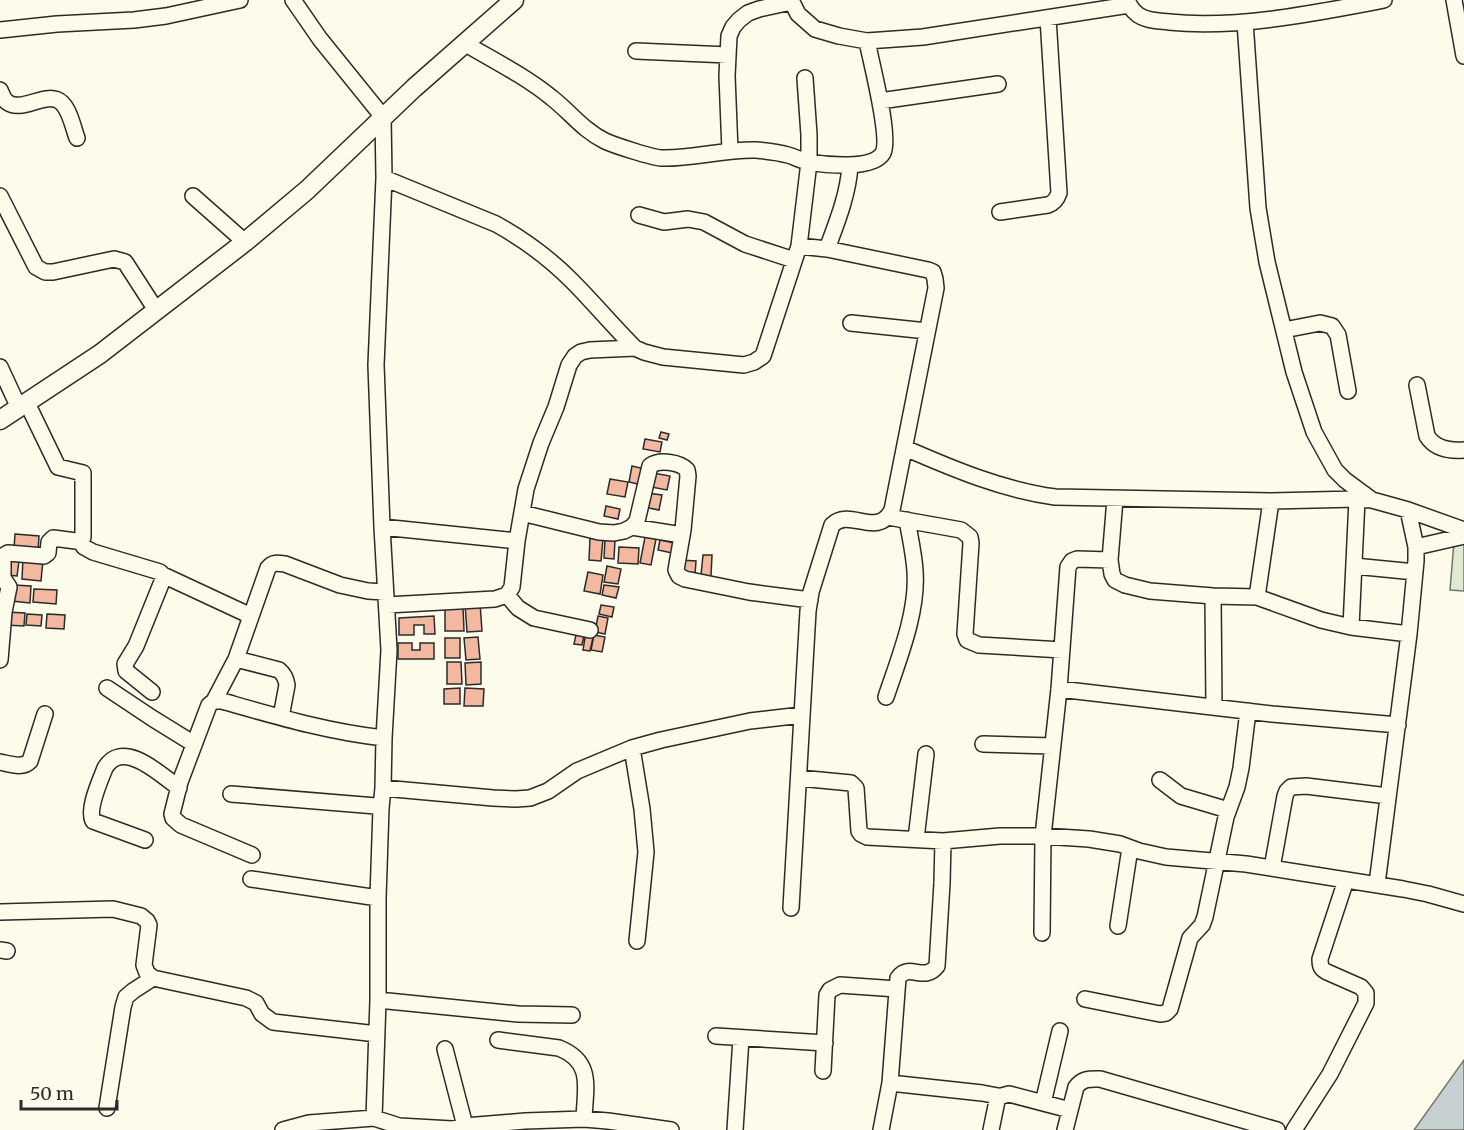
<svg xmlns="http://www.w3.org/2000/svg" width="1464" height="1130" font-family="Merriweather,serif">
<rect width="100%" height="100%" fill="#fdfbea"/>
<!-- green -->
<path fill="#deebd1" stroke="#74746e" stroke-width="1.5" d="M1454,542L1464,544V591L1450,590Z"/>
<!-- water -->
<path fill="#c7d0d0" stroke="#74746e" stroke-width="1.5" d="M1464,1060V1130H1414Z"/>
<!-- building -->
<path fill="#f2b8a0" stroke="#2b2b2b" stroke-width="1.5" d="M661,432L669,434L667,440L659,438Z
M645,439L662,442L660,452L643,449Z
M632,466L645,469L642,485L629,482Z
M653,473L670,476L667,490L651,487Z
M610,479L628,482L625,497L607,494Z
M647,493L662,495L659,510L644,507Z
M606,506L620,509L618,519L604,516Z
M15,534L39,536L38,551L14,549Z
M645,537L656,539L651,565L640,563Z
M590,538L603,539L601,561L589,560Z
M605,540H615L614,559L604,558Z
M660,540L679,544L677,554L658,550Z
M619,547L639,548L638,564L618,563Z
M703,555H712L711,576L701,575Z
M23,558L43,560L41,581L22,579Z
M8,560L19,561L17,576L7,575Z
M681,560L696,561L695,575L680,574Z
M607,566L621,569L618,584L604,582Z
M588,572L603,575L600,594L584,591Z
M14,585L31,586L30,603L12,601Z
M604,585L619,587L616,598L602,595Z
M34,589L57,590L56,604L33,602Z
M480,603L482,631L467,632L465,604Z
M601,605L614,607L612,617L599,614Z
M445,607H463L464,631H445Z
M6,612L25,613L24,626L5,625Z
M27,614L42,615L41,626L26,625Z
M47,614L65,615L64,629L46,628Z
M434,616L435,634H424V625H414V635H399V618Z
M598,616L608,618L605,634L595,632Z
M577,630L585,631L582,645L574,644Z
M586,632L594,633L590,651L583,650Z
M594,635L605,637L602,652L591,650Z
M478,637L480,659L466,660L464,638Z
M445,638H460V658H445Z
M398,643H412V650H420V643H434V659H398Z
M447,662H461L462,684H447Z
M481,662V684L466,685L465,663Z
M460,688V704H444V689Z
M465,688L484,689L483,706H464Z"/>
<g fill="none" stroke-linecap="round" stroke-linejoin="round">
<defs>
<path id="minor" d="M791,0L798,14L815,29L839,36L867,41L923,37L1129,5
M1127,0C1130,7 1135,14 1142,17C1149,21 1161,21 1169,22C1237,29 1316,13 1384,0
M1454,0L1464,56
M1245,22L1258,208L1267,262L1294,372L1314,432L1335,470L1345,480L1372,500
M0,30L57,24L134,20L166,16L240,0
M464,43C493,60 525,76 552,98C570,112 584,131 605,141C616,146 651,157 661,158C693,159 724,149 756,150C767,151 778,152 788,155C795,157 802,161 809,162C826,165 873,170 883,153C891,137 871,62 867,41
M636,51L728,55
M0,90C2,94 3,99 7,102C22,114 47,89 62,103C70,111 73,127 77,138
M880,101L998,84
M730,151L727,76L729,36L733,27L739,20L748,13L759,9L791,2
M384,178L496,224C523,239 549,258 571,280C593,302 613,326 635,348L644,352L663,357L744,365L754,362L763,356L799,246L809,162V135L805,78
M0,196L36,267L45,272H53L114,259L125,262L156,310
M193,196L245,242
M1000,212L1048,205C1054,203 1057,199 1059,193L1048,18
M639,215L664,222L688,219L704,222L745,244L794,260
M827,249C837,222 848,195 850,166
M851,323L927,331
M1284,330L1320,323L1332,326L1338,335L1348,391
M0,367L19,408
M1417,385L1427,436C1435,449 1450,451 1464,450
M905,448C953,469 1003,490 1055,497L1271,501L1357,499L1372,500L1408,510L1464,530
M1115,499L1110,560L1112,574L1115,580L1125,585L1150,591L1213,596L1257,597L1321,620L1351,627L1409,634
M522,513L599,532L614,533L624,531L632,527L637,521L650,466C659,459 680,462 687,470L688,476L683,530L676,570L679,576L685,579L749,592L810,600
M888,517L961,530L970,537L971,543L965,634L967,640L979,645L1062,650
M382,527L517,541
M632,527L682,535
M79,540L84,547L93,552L160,572L163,575V579L136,646L125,664L126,671L152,692
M1416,547L1464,536
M1354,566L1415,572
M163,575L251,616
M507,595L518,608L534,618L590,630
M1213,596L1214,707
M1257,597L1271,501
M387,605L495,599L507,595L512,587L517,541L526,489L541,443L556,407L569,365L575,356L581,352L590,350L635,348
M1351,627L1357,499
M236,659L279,670C284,674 286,678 287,685L281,717
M0,660L4,612L9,587L3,578V556L8,553L44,556L48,553L49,542L53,538L76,541L79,540L83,537V473L58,467L27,403
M107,688L152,718L194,744
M1059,689L1272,714L1398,725
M886,697C899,658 918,612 915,571C914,554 910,537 907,520
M214,701L236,659L268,568C273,562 278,563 285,564L340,585L368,591L385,592
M983,744L1053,746
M632,748L642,809L646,852L637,941
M0,762C10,764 23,769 30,761L45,714
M799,778L851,783L856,788L859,831L861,834L867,837L943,841L1000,836H1043L1089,839L1120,844L1139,851L1166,857L1246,864L1403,889L1428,894L1464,904
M1160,780L1181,796L1228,810
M383,788L493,798L516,799L530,798L548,791L577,771L632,748L661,740L750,721L802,715
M231,794L376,806L381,808
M916,839L926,754
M145,840L93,821C87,809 100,781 105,768C123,738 161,775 179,788
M252,855L181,825L173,818L172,814L180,782L209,705L214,701H222C275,716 328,732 384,738
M1272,868L1285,796L1287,791L1291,787L1306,786L1388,796
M251,879L378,898
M1377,884L1409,634L1416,561V547L1408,510
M791,908L808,611L811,592L832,525C850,507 877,539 892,510L936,288L935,279L933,272L928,270L827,249L799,246
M0,912L113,909L141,916L147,921L149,925L144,965L147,973L153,978L246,998L256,1003L262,1014L273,1022L377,1034
M1118,926L1130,848
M1042,933L1043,836L1059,689L1068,567L1072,561L1077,559L1110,560
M0,950L7,951
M1085,999L1160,1014L1166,1013L1170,1009L1190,938L1202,925L1205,917L1226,817L1237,787L1241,768L1248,711
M378,1000L518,1014L572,1015
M716,1036L825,1043
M498,1040L559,1048C594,1062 585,1088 584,1119
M445,1049L465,1126
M823,1071L827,995L830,990L840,985L897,989
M890,1083L982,1093L998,1096L991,1130
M998,1097L1009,1094L1070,1110
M1043,1103L1060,1031
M107,1108L123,1007L126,997L133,991L153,978
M374,1118L399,1126L452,1129L465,1126L525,1121L584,1119L608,1121L671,1130
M283,1130L309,1123L374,1118L378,1000V898L381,808L383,788L384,738L389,650L382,527L376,365L384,178L383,117L320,39L293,0
M735,1130L741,1038
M881,1130L890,1083L898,978C909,962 924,983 937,966L942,883L943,841
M1065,1130L1076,1087C1083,1078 1090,1079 1100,1079L1277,1130
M1294,1130L1330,1074L1366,1003V993L1361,987L1327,972C1321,969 1320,966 1320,959L1346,880"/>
<path id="major" d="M0,420L100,354L245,242L307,190L414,88L514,0"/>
</defs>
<!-- minor casing -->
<use href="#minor" stroke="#2b2b2b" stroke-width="18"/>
<!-- major casing -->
<use href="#major" stroke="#2b2b2b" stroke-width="21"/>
<!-- minor -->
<use href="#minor" stroke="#fdfbea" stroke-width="15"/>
<!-- major -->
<use href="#major" stroke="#fdfbea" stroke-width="18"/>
</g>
<!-- scale -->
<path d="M21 1100v9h96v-9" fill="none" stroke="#2b2b2b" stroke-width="3"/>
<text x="30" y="1100" font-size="18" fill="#2b2b2b" stroke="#fdfbea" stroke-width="4.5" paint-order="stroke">50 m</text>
</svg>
